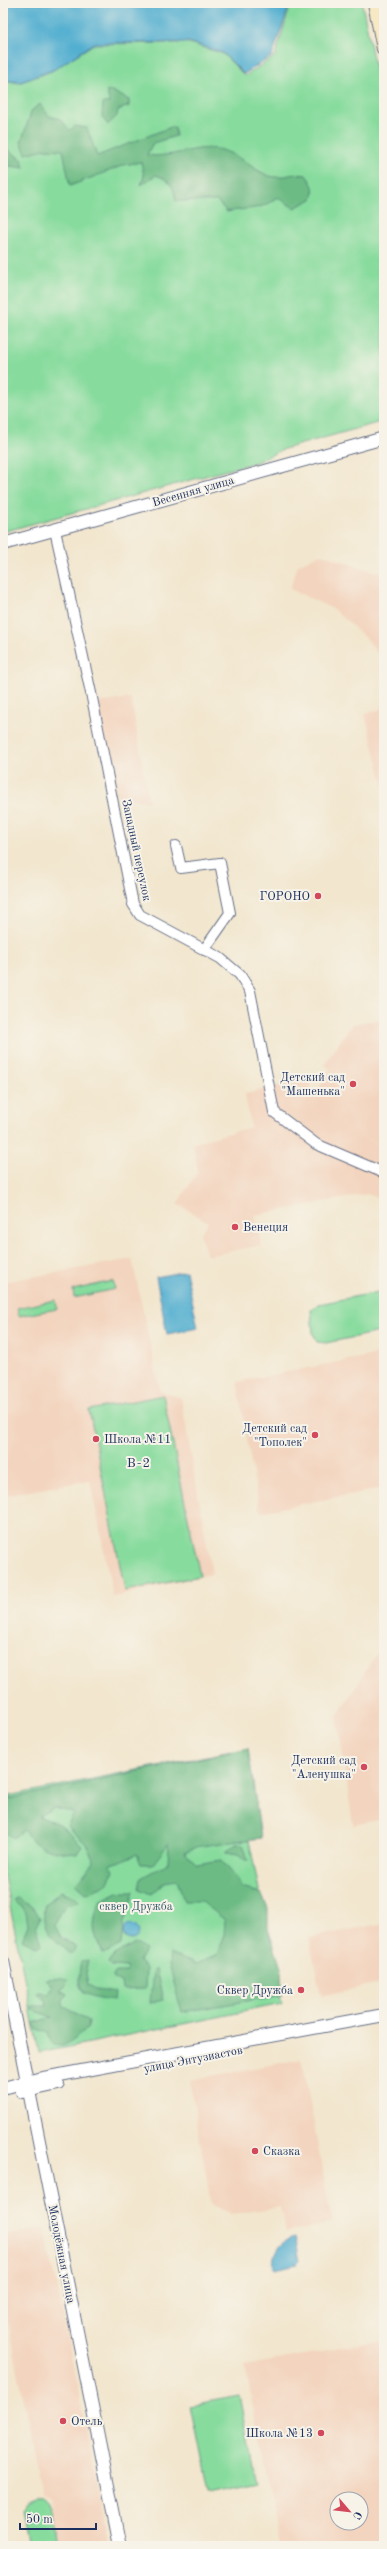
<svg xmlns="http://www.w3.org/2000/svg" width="387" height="2549" font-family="'Old Standard TT',serif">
<rect width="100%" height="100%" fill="#f7f3e8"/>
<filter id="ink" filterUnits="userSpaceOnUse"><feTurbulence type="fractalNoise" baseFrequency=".025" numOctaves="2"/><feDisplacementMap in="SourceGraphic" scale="8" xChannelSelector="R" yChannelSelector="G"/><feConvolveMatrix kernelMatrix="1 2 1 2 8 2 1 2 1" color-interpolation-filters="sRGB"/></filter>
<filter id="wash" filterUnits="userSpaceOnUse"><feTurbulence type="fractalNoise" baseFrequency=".012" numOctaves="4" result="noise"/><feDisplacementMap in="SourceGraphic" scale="16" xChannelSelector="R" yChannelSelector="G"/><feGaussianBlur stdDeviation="0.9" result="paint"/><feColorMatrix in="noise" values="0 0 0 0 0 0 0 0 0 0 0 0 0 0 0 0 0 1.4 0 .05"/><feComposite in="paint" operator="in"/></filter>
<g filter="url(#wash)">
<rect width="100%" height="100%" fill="#f2e6ce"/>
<!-- built -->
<path fill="#f3d4be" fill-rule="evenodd" d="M321,554L384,575V662L367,639L333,609L290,589L298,565Z
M131,698L149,802L114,795L97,703Z
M384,708V787L365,714Z
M384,1019V1146L358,1136L384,1147V1201L367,1194L255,1215L261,1245L207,1256L200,1234L208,1222L177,1204L198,1172L193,1143L251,1127L245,1094L309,1078L315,1110L313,1099L330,1069L324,1065L352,1024Z
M132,1259L160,1391L181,1398L212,1574L113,1597L90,1480L3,1496V1282Z
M384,1353V1488L260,1512L237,1382Z
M384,1648V1819L353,1825L337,1716L380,1649Z
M384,1923V1982L321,1996L309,1938Z
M302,2059L332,2223L286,2232L280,2207L232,2214L211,2204L190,2080Z
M45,2228L65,2325L109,2546H60L51,2501L43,2495L8,2322H3V2236Z
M378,2341L384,2350V2546H280L245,2366ZM337,2499H361V2523H337Z"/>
<!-- green -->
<path fill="#87db9d" stroke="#51857e" d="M291,3H362L384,113V421L284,449L256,462L3,532V80L19,83L52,71L94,44L189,43L223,54L245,76L275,56Z
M113,1281L115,1289L74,1298L73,1290Z
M378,1292L384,1294V1331L326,1343L317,1342L313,1333L311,1310L319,1304Z
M56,1300L57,1309L19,1316L17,1308Z
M163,1395L200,1576L125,1591L89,1410Z
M231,1751L282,2004L39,2053L3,1871V1797Z
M239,2396L256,2483L209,2493L191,2405Z
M38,2497C57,2503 55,2529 58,2546H30L23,2508L29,2500Z"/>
<!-- forest -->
<path fill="#6dbb84" stroke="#447571" d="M106,91H112L129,100V106L118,110L117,116L108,125L102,117L103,103H110Z
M40,104L49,116L60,119L70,130L75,126L87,128L97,156L171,127L175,128L176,136L153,143L147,155C172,159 194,145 217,149C238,152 259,176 275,177C285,178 290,172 306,175C312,183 316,189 312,199L294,208L277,197C260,212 248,207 227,212L217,201H176C174,186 170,180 156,175L141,185L144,176L141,162L124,165L70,186L63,150L45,149L26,154L21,142L32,110Z
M3,146L22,160L24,168L3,165Z
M248,1748L261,1838L200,1846L184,1852L197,1864L221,1860L239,1881L241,1888L261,1893L268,1909V1928L282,1971L283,1995L182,2012L169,1965L170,1954L196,1964L217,1954L224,1937L225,1920L201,1901H184L177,1880L164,1882L151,1894L139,1889L141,1878L168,1863L169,1843L153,1864H141L137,1854L110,1865L113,1871L107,1885L86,1893L76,1884L94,1862L86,1844L67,1826L74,1813L54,1808L38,1816L59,1824L82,1845L77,1854C59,1852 32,1849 24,1830L14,1838L3,1831V1800Z
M236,1844H243L248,1860H245L238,1854L226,1852Z
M61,1891L75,1897L78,1902L66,1905L59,1914L55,1926L61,1937L77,1948L70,1954C54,1936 38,1933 46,1904Z
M118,1892H134L123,1926L121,1945L103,1954C92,1930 92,1927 99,1901Z
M17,1898L34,1908L40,1918L36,1926L42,1944L36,1947L22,1939L28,1925L26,1912L13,1900Z
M135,1943L145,1950L139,1961L146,1969L145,1989L122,1990L121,1982L114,1979L113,1976L116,1972H127L126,1967L111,1966L108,1963L112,1957Z
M89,1960L86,1973L88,1985L98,1990L115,1993L114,2000C85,1996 74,1995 81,1962Z
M156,1969L163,2000L150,2003L153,1970Z
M60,1977L67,1980L66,1986L60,1990L67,1994L63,1999V2005L89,2021L88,2029C75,2035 70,2049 54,2045L47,2031L37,2030L33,2023L52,2017L32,2010V2006H47L46,2000L36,1994L37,1992L48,1993L52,1986L45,1979Z"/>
<!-- water -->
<path fill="#52afd0" stroke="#366f97" d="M3,3H290V4L272,56L244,74L223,53L189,42L94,43L55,69L20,82L3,80Z
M186,1271L198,1328L167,1334L156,1277Z
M123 1932a8 8 0 1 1 16 0a8 8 0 1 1-16 0Z
M295,2237L300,2261L297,2264L274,2269C271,2254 280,2240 295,2237Z"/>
</g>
<g filter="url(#ink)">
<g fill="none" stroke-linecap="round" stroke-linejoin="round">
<defs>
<path id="minor" d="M55,530L91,693L133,904L140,915L220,958L240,975L250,991L274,1112L316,1144L384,1173
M176,846L181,868L220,863L230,913L204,950"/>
<path id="tertiary" d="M3,544L384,438
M3,1961L120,2546
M3,2088L38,2079L384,2015
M22,2092L58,2084"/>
<path id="secondary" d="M375,3L384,49"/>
</defs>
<!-- minor casing -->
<use href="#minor" stroke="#666f85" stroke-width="12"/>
<!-- tertiary casing -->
<use href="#tertiary" stroke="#666f85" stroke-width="14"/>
<!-- secondary casing -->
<use href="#secondary" stroke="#666f85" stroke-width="16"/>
<!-- minor -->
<use href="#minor" stroke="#fff" stroke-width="10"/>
<!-- tertiary -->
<use href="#tertiary" stroke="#fff" stroke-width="12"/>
<!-- secondary -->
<use href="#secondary" stroke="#f7e9c3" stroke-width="14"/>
</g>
</g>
<!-- markers -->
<g fill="#d1495b" stroke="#f7f3e8" stroke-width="1.5">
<circle cx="318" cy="896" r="4"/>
<circle cx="353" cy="1084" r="4"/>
<circle cx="235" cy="1227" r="4"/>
<circle cx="315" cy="1435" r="4"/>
<circle cx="96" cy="1439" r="4"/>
<circle cx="364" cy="1767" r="4"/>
<circle cx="301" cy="1990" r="4"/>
<circle cx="255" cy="2151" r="4"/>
<circle cx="63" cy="2421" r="4"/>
<circle cx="321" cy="2433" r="4"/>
</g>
<g text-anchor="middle" stroke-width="4" stroke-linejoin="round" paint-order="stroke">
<!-- street labels -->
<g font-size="12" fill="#1b2f5e" stroke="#f7f3e8">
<text transform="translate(193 491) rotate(-16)" y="4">Весенняя улица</text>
<text transform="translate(137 850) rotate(78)" y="4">Западный переулок</text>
<text transform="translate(193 2059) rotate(-11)" y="4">улица Энтузиастов</text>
<text transform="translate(62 2254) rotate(79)" y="4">Молодёжная улица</text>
</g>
<!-- poi labels -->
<g font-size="12" fill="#1b2f5e" stroke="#f7f3e8" text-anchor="end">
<text x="310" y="900">ГОРОНО</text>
<text x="345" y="1081">Детский сад<tspan x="345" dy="14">"Машенька"</tspan></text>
<text x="243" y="1231" text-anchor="start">Венеция</text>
<text x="307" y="1432">Детский сад<tspan x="307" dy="14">"Тополек"</tspan></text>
<text x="104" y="1443" text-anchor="start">Школа №11</text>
<text x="356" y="1764">Детский сад<tspan x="356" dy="14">"Аленушка"</tspan></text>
<text x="293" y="1994">Сквер Дружба</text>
<text x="263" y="2155" text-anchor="start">Сказка</text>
<text x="71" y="2425" text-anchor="start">Отель</text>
<text x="313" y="2437">Школа №13</text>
</g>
<!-- park labels -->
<g font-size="12" fill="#365a6e" stroke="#f7f3e8">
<text x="136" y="1910">сквер Дружба</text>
</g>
<!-- neighbourhood labels -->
<g font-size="13" letter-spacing="1" fill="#1b2f5e" stroke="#f7f3e8">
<text x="139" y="1467">В-2</text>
</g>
</g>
<!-- margin -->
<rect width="387" height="2549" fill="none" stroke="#f7f3e8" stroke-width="16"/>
<!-- north arrow -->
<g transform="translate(349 2511) rotate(118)"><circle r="19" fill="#f7f3e8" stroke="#9fa5b1"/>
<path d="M0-3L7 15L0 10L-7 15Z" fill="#d1495b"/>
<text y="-6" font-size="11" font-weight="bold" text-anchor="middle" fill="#1b2f5e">С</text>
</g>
<!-- scale -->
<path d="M20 2523v6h76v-6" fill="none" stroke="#1b2f5e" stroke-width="2"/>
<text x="26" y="2523" font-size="12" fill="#1b2f5e" stroke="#f7f3e8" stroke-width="3" paint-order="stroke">50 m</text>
</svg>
